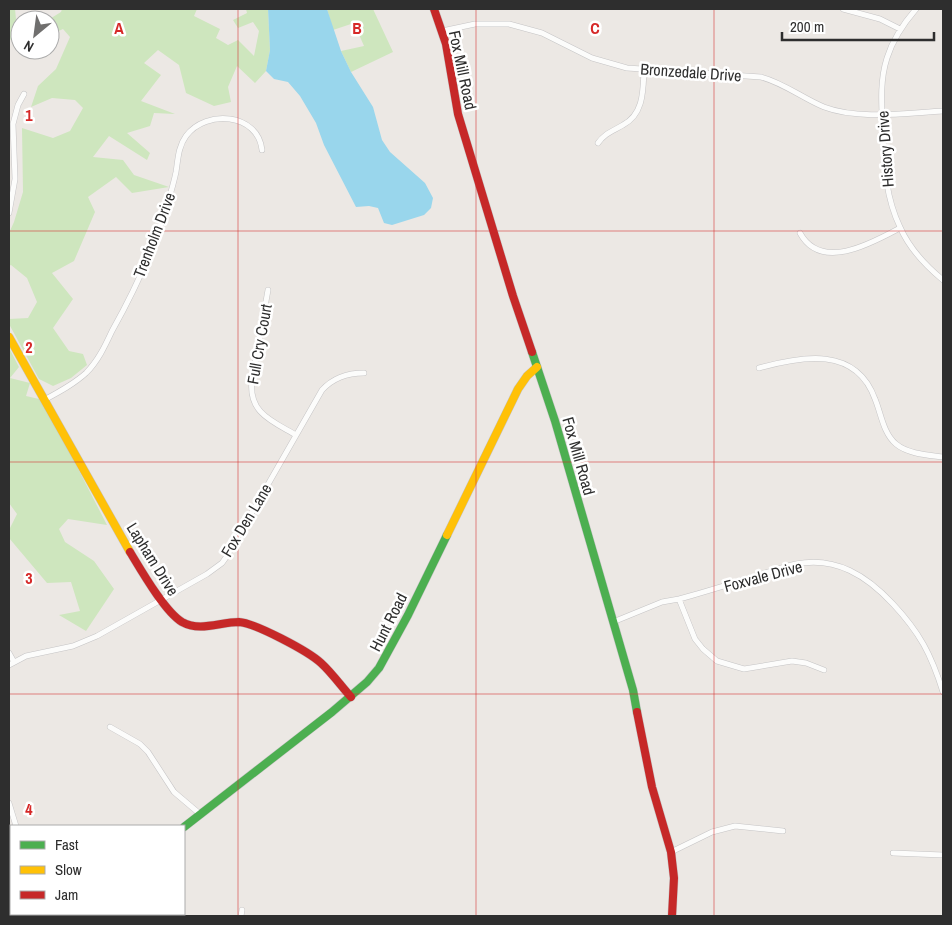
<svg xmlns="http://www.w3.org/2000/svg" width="952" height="925" font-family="'Archivo Narrow',sans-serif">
<rect width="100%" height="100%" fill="#ece8e4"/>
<!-- green -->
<path fill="#cee6be" d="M9,9H15L17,30L9,42Z
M62,9H197L194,16L220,29L216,38L228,45L238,40L254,56L259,31L253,22L238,28L233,20L247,13L246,9H268L270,50L266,71L255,83L237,66L228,87L231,102L214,106L186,93L179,65L158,50L144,63L161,75L141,101L175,114L154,113L150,126L127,133L150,153L147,160L109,136L93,157L123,160L134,175L169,187L132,193L116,177L88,197L95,212L74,261L52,273L73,299L53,328L69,351L83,354L87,365L71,378L53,386L39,379L9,324V319L28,318L37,302L27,278L11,265L9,266V233L14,222L23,192L22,128L53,138L70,131L83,108L75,100L52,98L31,107L38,86L56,69L70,37L63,29L50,35V20H48L61,12Z
M327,9H373L393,52L351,72L341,51L364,46L354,23L333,30Z
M9,348L19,367L10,378L30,383L26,396L39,399L72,457L107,525L68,519L59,529L65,542L94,561L114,589L86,631L59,615L80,611L71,582L47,583L9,538V530L17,514L9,503Z"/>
<!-- water -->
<path fill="#99d6ec" d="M268,9H327L341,51L351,72L373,107L382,140L390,152L425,183L433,198L431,208L424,215L392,225L384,223L378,208L369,206L356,207L324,145L316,123L300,96L288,82L274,79L266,71L270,50Z"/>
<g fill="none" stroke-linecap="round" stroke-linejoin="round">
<defs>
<path id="street" d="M843,9L880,19L900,29
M916,9C903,24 893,39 887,58C879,83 882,109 883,134C884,166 886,198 900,227C909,248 926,266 943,280
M442,31L475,24H509L542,33L592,58L627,68L761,77C784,83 802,98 824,107C858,120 906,113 943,111
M598,143C605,133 613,131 623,125C644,114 643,90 644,70
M9,213L15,179L13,124L18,105L24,94
M800,233C821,272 872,243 900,228
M268,290L252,380C248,413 272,421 296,435
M759,368C802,356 856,346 875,399C881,413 883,433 896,444C908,454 928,455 943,457
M44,400C59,392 74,384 86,373C98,361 105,346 112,331C135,290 155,247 168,202C171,192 174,182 176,172C178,160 178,147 186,136C206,109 258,113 262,150
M679,599L695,639L703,649L717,661L744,669L792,661L806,663L824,670
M613,622L662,602L679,599C705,592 730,584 756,576C769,572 782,567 796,564C836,556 867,576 893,604C920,633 931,654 943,692
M9,653L14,662
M9,665L26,656L73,646L97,636L207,574L222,563L227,556L322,390C333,378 348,373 364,373
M110,727L140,744L148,752L174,792L200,814
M9,803L16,826
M671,852L712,832L735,826L783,831
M893,853L943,855
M36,914L38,916
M59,916L62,914
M241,916L242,910"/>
<path id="fast" d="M532,352L555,421L633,690L637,712
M184,827L332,712L367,682L379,668L408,615L447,535"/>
<path id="slow" d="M9,337L130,552
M447,535L518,389L527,376L537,367"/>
<path id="jam" d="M434,9L446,44L458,114L513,296L532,352
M130,552C141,570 165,612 182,622C200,632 220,622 239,622C255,623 308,651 321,663C332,673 341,686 351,697
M637,712L652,787L671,852L674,878L672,916"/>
</defs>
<!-- street casing -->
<use href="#street" stroke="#c5c4c5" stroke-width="6"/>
<!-- fast casing -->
<use href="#fast" stroke="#c5c4c5" stroke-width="9"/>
<!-- slow casing -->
<use href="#slow" stroke="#c5c4c5" stroke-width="9"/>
<!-- jam casing -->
<use href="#jam" stroke="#c5c4c5" stroke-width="9"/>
<!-- street -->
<use href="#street" stroke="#fcfcfb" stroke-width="5"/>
<!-- fast -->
<use href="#fast" stroke="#4caf50" stroke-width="8"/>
<!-- slow -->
<use href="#slow" stroke="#ffc107" stroke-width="8"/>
<!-- jam -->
<use href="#jam" stroke="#c62828" stroke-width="8"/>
</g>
<!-- grid -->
<path fill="none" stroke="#d62828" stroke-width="1" stroke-opacity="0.55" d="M238,9V916M476,9V916M714,9V916M9,231H943M9,462H943M9,694H943"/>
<g text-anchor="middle" stroke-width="5" stroke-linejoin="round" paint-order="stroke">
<!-- street labels -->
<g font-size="16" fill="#2e2e2e" stroke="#fff">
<text transform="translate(463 70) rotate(78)" y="6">Fox Mill Road</text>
<text transform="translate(691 72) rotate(4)" y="6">Bronzedale Drive</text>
<text transform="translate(885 149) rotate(-94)" y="6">History Drive</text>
<text transform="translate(154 235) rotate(-69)" y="6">Trenholm Drive</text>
<text transform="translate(259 344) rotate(-80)" y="6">Full Cry Court</text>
<text transform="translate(579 456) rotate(74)" y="6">Fox Mill Road</text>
<text transform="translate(246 520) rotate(-59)" y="6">Fox Den Lane</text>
<text transform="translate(153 559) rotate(58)" y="6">Lapham Drive</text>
<text transform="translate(763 576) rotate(-15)" y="6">Foxvale Drive</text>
<text transform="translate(388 622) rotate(-63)" y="6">Hunt Road</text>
</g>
</g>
<g font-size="16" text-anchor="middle" font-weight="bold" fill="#d62828" stroke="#fff" stroke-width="5" stroke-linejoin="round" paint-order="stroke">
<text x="119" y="34">A</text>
<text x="357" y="34">B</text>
<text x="595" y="34">C</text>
<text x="29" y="121">1</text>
<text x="29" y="353">2</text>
<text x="29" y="584">3</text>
<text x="29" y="815">4</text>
</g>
<!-- border -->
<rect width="952" height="925" fill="none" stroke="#2e2e2e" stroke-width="20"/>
<!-- legend -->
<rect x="10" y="825" width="175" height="90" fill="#ffffff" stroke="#ababab"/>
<rect x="20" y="841" width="25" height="8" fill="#4caf50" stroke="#ababab"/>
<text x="55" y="850" font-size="15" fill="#2e2e2e">Fast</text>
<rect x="20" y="866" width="25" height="8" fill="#ffc107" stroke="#ababab"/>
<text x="55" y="875" font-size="15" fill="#2e2e2e">Slow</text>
<rect x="20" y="891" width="25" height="8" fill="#c62828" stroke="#ababab"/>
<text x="55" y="900" font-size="15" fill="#2e2e2e">Jam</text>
<!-- north arrow -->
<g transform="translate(35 35) rotate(209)"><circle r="24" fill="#ffffff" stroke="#ababab"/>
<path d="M0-4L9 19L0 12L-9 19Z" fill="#706f6e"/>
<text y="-8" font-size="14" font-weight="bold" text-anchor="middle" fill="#2e2e2e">N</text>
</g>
<!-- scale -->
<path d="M782 32v8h152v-8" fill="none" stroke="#2e2e2e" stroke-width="2.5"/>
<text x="790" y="32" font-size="15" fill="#2e2e2e" stroke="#ffffff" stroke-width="4" paint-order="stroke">200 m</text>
</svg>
